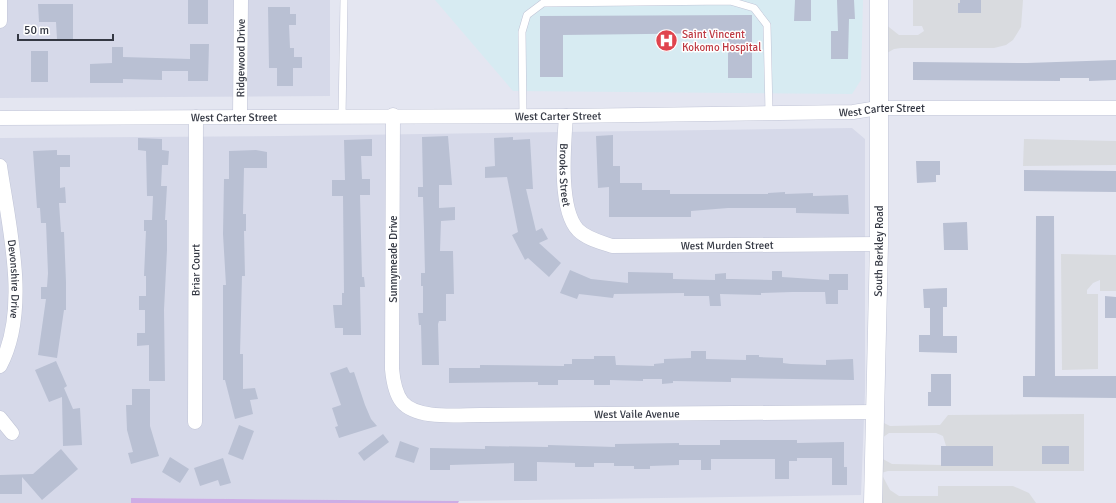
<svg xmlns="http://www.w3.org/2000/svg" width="1116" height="503" font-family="Signika,sans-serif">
<rect width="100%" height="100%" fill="#e4e6f1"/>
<!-- residential -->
<path fill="#d6d9e9" d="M0,0H330V96L0,98Z
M852,128L865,139V392L861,495L459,501L131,498V503H0V138L282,136Z"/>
<!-- medical -->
<path fill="#d7ebf2" d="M435,0H863L861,80L852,94L513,91Z"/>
<!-- green -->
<path fill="#cdade5" d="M131,498L459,501L458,503H131Z"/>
<!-- parking -->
<path fill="#d9dbdf" d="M913,0H1023L1021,27L1013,40L1006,45L994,48H901L894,49L887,53L885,24L899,35H918L924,31L922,26H913Z
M1024,139L1116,141V165L1023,166Z
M1061,254L1116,255V291H1100V280L1093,283L1087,290V294H1098V369L1062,370Z
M1084,414V471H888L881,473V458L892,464L993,466V446H946L943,436L936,433H889L882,438V418L884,423L890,426L940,425L948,415Z
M882,475L890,490L899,496H938V486H1013L1029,493L1036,503H881Z"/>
<!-- building -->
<path fill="#b9c0d3" d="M188,0H208V24H188Z
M795,0H811V21H794Z
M837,0H854L855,19H849L848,59H831V31H838Z
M960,0H981V13H958V3H960Z
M38,4H73V39H57L56,22H39Z
M268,7H290V14H296V25H289L290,48H294V57H302V68H293V86H277V68H269Z
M752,15V78H728V33L563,35V77H540V16Z
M190,44H209L208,81H188V71H162V80L123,79V83H90V64L112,63V47H123V57L190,59Z
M31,51H48V82H31Z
M1116,60V80L1089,81V78H1060V81L913,80V62L1027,63Z
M613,135V166H620V183H642V190H670V194H768V193L785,192V194L813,193V196L848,195L849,214L796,213V208H728L691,211V217H609V187L598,188L596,136Z
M448,136L452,185H439V208L455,207V220L441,221L440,251H453L454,294H446V321H439L438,324L439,365H422L421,325H419L418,313H423V286H421V273H425L424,231L423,197H418V187H423L422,137Z
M513,137V140L530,139L533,189H526L536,231L542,228L548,239L539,243L561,263L549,277L528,258L525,260L512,235L518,232L507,177L485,178V167L495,166L494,138Z
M138,138L162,139V150L169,151L168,165H162L161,186H167L165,220H167V250L164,310L165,381H149V345L137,346V333H145V310H139V296H146V276H144L146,231H144V220H152L153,196H147L146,151L138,150Z
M372,139V156H361L362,179H370V195H360L362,277H364L365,287H360L361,335H343V328H335L333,305H342V293H344L343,196H332V180H345L344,140Z
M57,150V155H70V167H60V188L65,187L66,203H59L61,232H64L66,282V310H64L57,358L38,355L46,299H41V287H47L48,273L46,223H41L40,208H37L33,151Z
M256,150L267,152V168H244L243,214H246V231H244L245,276H242L240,354H243V389L255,388L258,399L250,400L253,414L235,419L225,380H223V285H226L223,234L224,179H229V151Z
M916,161H940V175H936V182L917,183Z
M1024,170L1116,171V192L1024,191Z
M1036,216H1054L1055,376H1116V398L1023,397V376H1035Z
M967,222L968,250H944L943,223Z
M570,270L591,279L628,283V272L673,273V279L715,280V274L726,273V279H732L772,280V271H782V277L829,280V274H848V290H838V304H826L825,292H792L761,293V295L720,294L721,306H710L709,296H684V293L614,294L613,298L579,294L577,299L560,293Z
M947,288V307H943V336H957V353L919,352V335H930V308H924L923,289Z
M1105,296L1116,297V318H1105Z
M691,351H706V359L746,360V355H759V357L783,358V363L791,364L826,365V360L853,359L854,380L731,378V382L673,381V383L662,384V379H643V381L610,380V385H594V380H558V385H538V382L449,383V368H480V365L564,366V364H572V359H594V356H615L616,365L654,366V364L664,363V359L691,358Z
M56,361L67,386L64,388L73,409L80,408L82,445L63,446L62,397L49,402L35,370Z
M347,367L350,373L354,372L365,405L371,419L377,426L339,438L335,427L338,426L332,408L341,405L330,373Z
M931,374H951V406H928V392H931Z
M132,389H150V426L159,456L131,464L128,453L133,452L127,430L126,405H132Z
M239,425L254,431L243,460L228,454Z
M383,434L389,442L364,461L358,453Z
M720,440H797V443L844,442V467H847V485H832V458H797V461H789V479H775V459H711V470H701V460H679V465L650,466V469H634V466H614V463H594V467H575V463L537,462V481H514V463L450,465V470H430V448L485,449V446L548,447V445L615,447V444L679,443V445H720Z
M400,441L419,448L414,463L395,457Z
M941,446H993V466H941Z
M1042,446H1069V464H1042Z
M61,449L78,469L42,500L22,477V494H0V475L33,474Z
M170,457L189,469L180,483L162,472Z
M223,458L231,483L220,486L218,480L200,486L194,468Z"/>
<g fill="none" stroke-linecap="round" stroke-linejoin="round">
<defs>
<path id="service" d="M342,116L344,0
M523,116L522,32L527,15L543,3L730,1L754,8L767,25L769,112"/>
<g id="minor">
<path d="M0,21V0"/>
<path id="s1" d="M393,115L392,369C393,380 395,393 402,402C418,421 463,414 486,415L876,412"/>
<path id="s2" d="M566,116C564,144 558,209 578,230C587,239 601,242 612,246L879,244"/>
<path id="s3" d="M240,117L241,0"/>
<path id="s4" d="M0,118L566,116L853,112L878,108H1116"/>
<path id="s5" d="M0,166C9,227 30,310 0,366"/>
<path d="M0,418L12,433"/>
<path id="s6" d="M195,422L196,117"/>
</g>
<g id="tertiary">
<path id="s7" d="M873,503L879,244V0"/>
</g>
</defs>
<!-- service casing -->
<use href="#service" stroke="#c1c5d7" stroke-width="8"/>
<!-- minor casing -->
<use href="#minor" stroke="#c1c5d7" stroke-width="15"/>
<!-- tertiary casing -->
<use href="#tertiary" stroke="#c1c5d7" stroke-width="19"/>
<!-- service -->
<use href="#service" stroke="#fff" stroke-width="7"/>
<!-- minor -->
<use href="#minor" stroke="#fff" stroke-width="14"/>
<!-- tertiary -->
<use href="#tertiary" stroke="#fff" stroke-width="18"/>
</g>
<!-- icons -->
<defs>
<symbol id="hospital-disc" viewBox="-11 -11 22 22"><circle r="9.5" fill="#e0444e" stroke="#fff"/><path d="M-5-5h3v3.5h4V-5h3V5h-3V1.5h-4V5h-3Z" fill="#fff"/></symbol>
</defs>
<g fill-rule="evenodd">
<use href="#hospital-disc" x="654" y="28" width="25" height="25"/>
</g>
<g text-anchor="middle" stroke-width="3" stroke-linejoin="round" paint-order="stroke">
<!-- health labels -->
<g font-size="11" fill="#be3a42" stroke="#fff" text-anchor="start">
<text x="682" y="38">Saint Vincent<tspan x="682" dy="13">Kokomo Hospital</tspan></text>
</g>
<!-- street labels -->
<g font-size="11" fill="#343843" stroke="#fff">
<text dy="4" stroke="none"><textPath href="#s3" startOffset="59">Ridgewood Drive</textPath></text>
<text dy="4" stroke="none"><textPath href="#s4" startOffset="882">West Carter Street</textPath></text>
<text dy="4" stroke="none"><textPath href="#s4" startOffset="558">West Carter Street</textPath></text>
<text dy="4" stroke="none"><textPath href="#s4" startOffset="234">West Carter Street</textPath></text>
<text dy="4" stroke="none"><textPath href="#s2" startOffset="59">Brooks Street</textPath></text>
<text dy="4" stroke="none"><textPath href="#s2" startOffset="270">West Murden Street</textPath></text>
<text dy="4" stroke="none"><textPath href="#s7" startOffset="252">South Berkley Road</textPath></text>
<text transform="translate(393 259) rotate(-90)" y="4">Sunnymeade Drive</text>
<text dy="4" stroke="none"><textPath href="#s6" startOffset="152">Briar Court</textPath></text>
<text dy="4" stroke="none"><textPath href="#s5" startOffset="114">Devonshire Drive</textPath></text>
<text dy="4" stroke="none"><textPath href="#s1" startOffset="527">West Vaile Avenue</textPath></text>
</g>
</g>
<!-- scale -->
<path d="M18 34v6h95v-6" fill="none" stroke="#343843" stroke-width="2"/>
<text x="24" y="34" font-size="12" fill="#343843" stroke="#ffffff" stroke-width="3" paint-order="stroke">50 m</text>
</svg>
